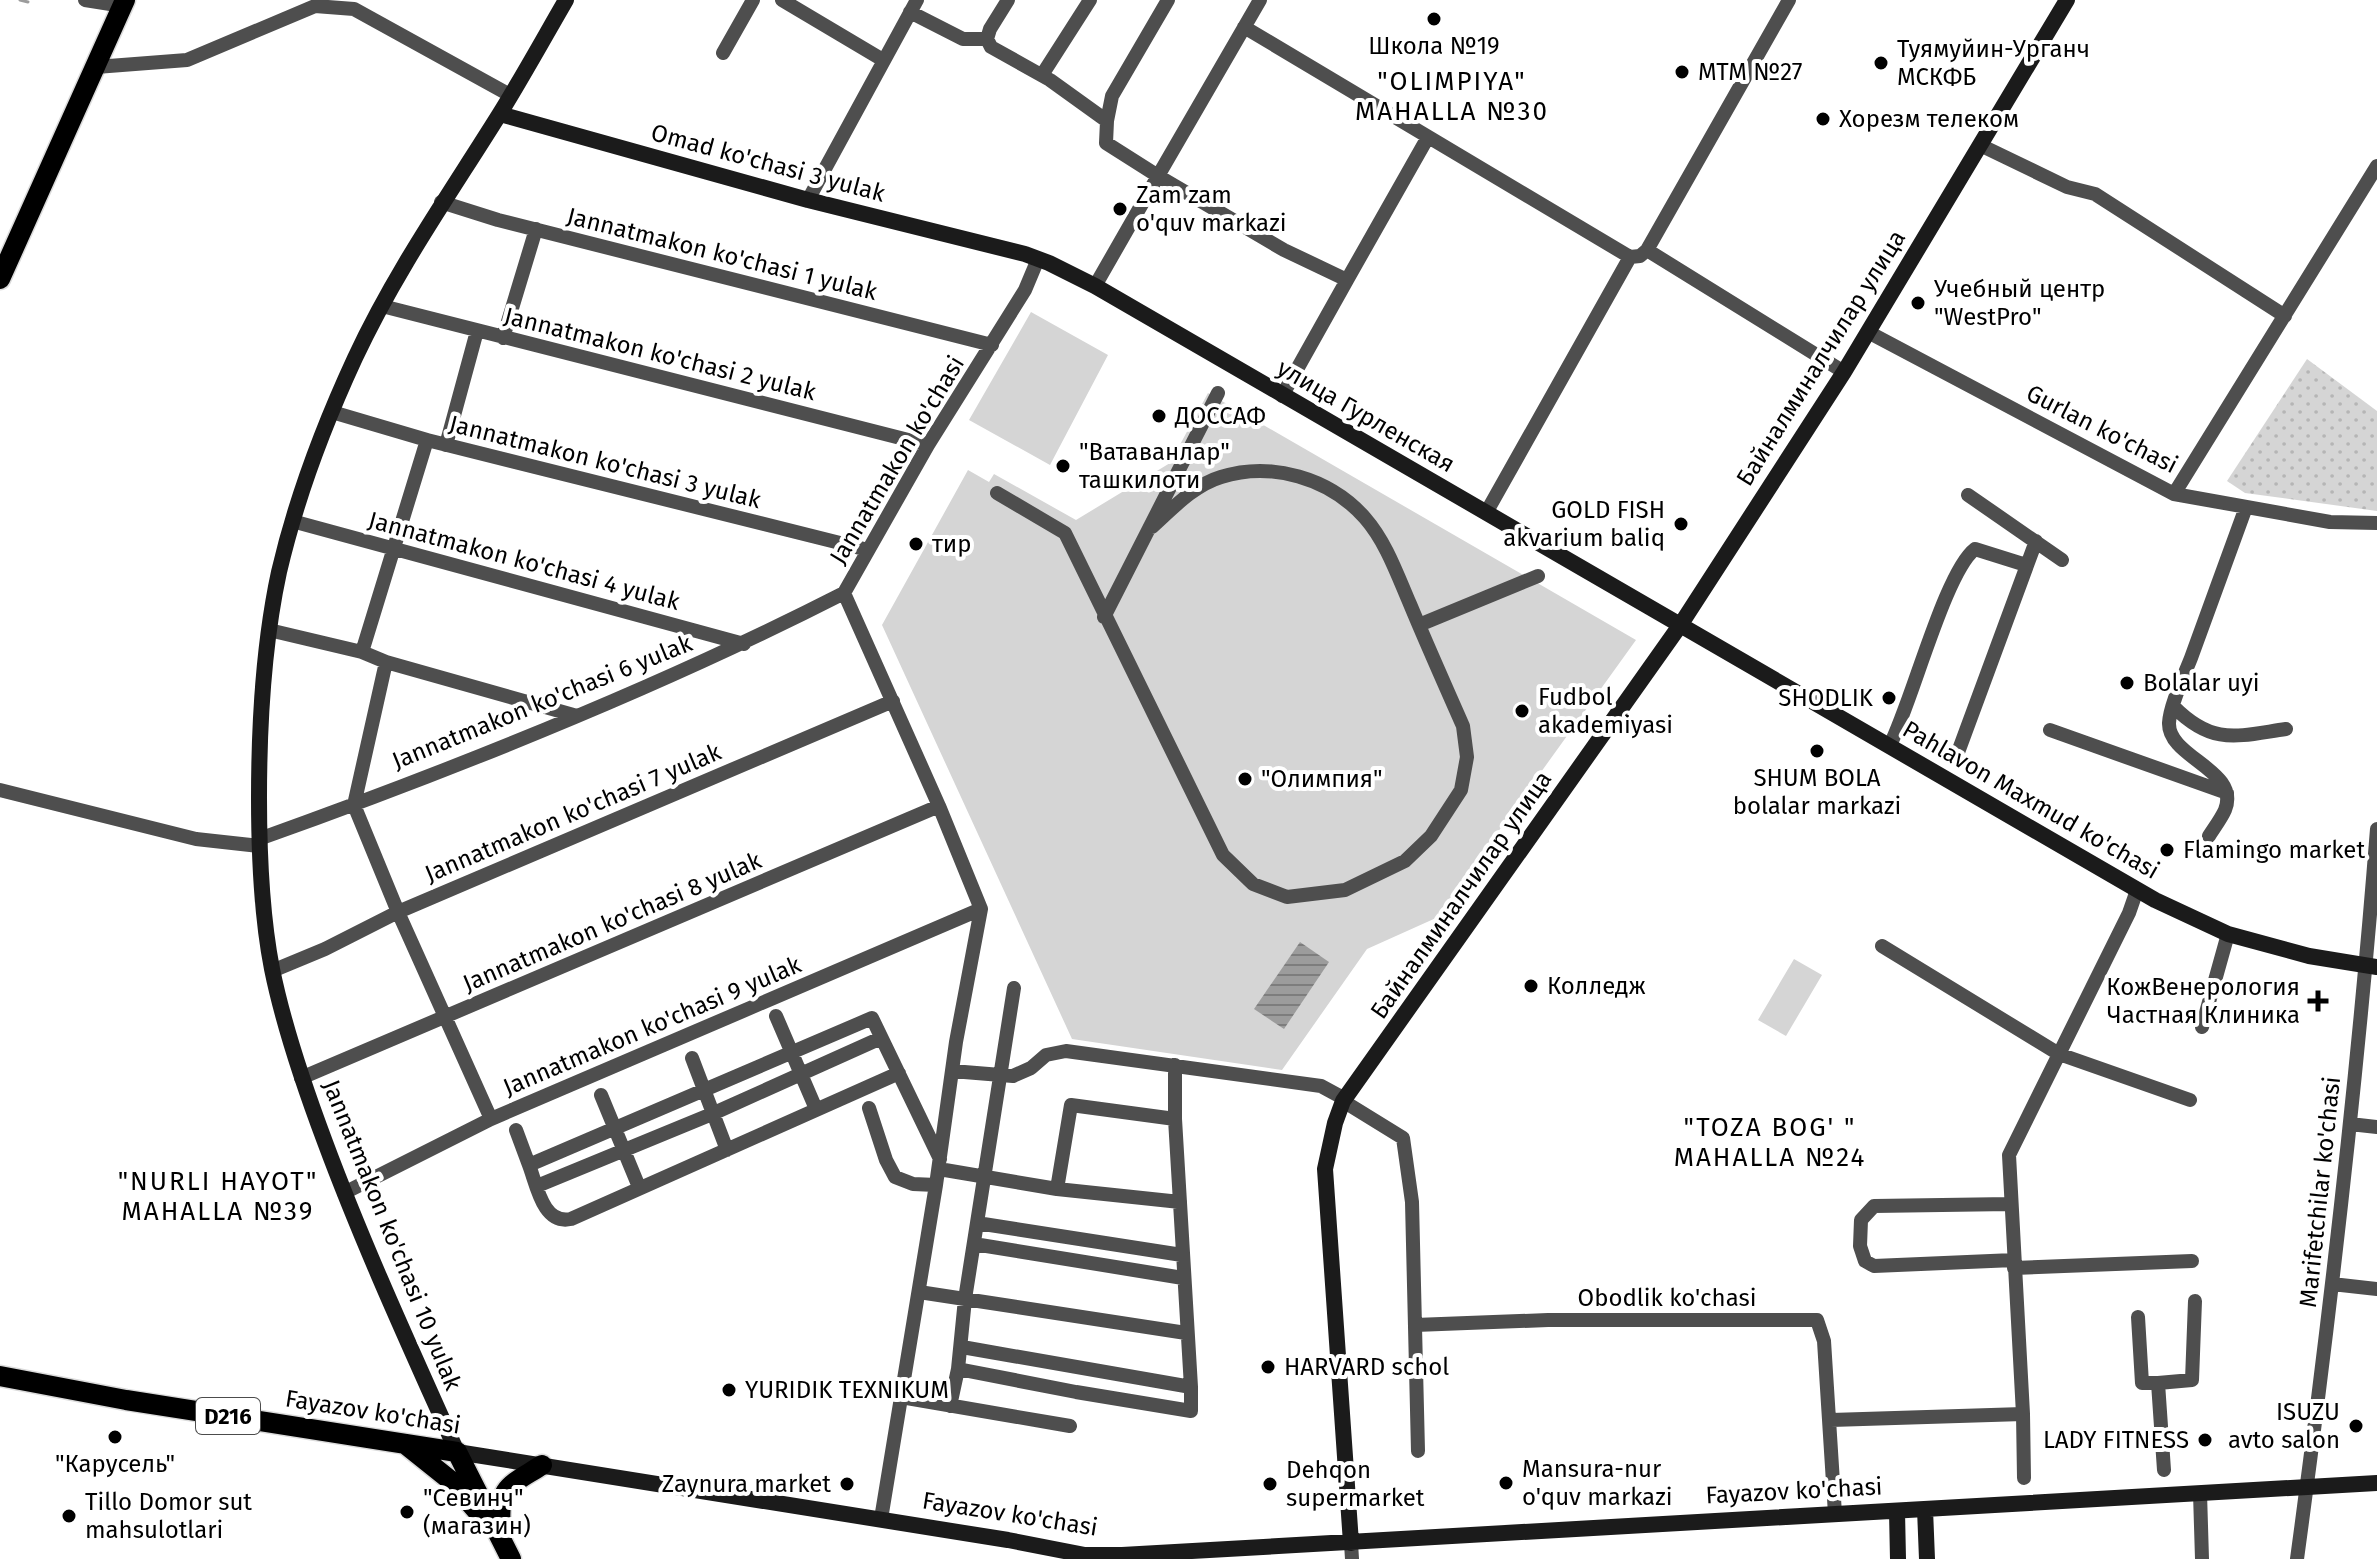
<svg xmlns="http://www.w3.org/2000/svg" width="2377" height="1559" font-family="'Fira Sans',sans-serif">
<defs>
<pattern id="park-dots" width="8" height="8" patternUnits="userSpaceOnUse" patternTransform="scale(2)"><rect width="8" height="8" fill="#d5d5d5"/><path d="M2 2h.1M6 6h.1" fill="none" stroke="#b5b5b5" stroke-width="1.8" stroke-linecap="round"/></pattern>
<pattern id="water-rules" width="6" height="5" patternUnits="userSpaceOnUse" patternTransform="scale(2)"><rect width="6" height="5" fill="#9c9c9c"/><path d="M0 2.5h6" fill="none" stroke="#7d7d7d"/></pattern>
</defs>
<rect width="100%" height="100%" fill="#fff"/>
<!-- green -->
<path fill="#d5d5d5" d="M1031,312L1108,355L1050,465L969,420Z
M1208,393L1636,640L1436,918L1367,949L1282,1070L1072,1039L882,625L968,470L989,482L994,474L1076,520L1170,463Z
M1794,959L1822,975L1786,1036L1758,1020Z"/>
<!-- park -->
<path fill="url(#park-dots)" d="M2307,359L2377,411V511L2245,493L2227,481Z"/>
<!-- water -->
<path fill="url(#water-rules)" d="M1300,942L1329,962L1284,1029L1254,1009Z"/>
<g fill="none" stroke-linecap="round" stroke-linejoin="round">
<!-- stream -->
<path stroke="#9c9c9c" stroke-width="3" d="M20,0L28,2"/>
<defs>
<path id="primary" d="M0,279L125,0
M0,1376L126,1400L457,1452L511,1559
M405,1444L450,1480L483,1518
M501,1527C497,1486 511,1485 542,1465"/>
</defs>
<!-- primary casing -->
<use href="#primary" stroke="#dbdbdb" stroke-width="23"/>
<!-- street -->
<path stroke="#4e4e4e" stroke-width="14" d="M85,0L123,6
M782,0L883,60
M1008,0L990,29L987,39L991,47L1050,80L1107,121L1106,143L1158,176L1095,286
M1260,0L1158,176L1284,250L1347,280L1428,137
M910,12L963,39H987
M1244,27L1630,257L1640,256L1647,250L1789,0
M723,53L753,0
M96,67L187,60L315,6L354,9L510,95
M1042,75L1090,0
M1107,121L1112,96L1168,0
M1980,145L2067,187L2095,194L2285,316
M808,200L917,0
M441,202L498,220L992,345
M1647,250L1844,372
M382,306L928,445
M1868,332L2174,494L2330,522L2377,523
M503,338L536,229
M1282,396L1347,280
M332,412L427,440L868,550
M446,445L477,331
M997,493L1065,533L1223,855L1253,884L1287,897L1345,890L1405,861L1431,836L1461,790L1467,757L1463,726C1445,685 1427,645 1410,604C1397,574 1386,542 1365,518C1330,478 1271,461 1221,477C1194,485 1172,509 1152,527
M2174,494L2377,166
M1968,495L2062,560
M1486,513L1630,257
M292,521L744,644
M1104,617L1218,393
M1419,625L1538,576
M269,630L362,652L386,662L577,716
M362,652L427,440
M386,662L354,805L398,912L491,1119
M2174,707C2213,746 2237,736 2286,729
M2050,730L2227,793
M1890,745C1912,702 1945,572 1975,549L2026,565
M1957,755L2036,541
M0,790L196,839L259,846
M2209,836C2214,828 2221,819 2225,810C2241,770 2168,758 2169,723C2170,705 2184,676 2191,658C2209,608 2228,557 2246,507
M259,839C458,768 656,689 844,593
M981,909L939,806L844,593L928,445L1025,290L1038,259
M1882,946L2059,1054L2190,1100
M272,971L325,949L398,912L893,701
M776,1016L816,1109
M2202,1027L2228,934
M692,1058L727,1150
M1175,1065V1119
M952,1071L1013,1076L1031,1068L1046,1055L1066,1051L1321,1086L1345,1099
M899,1073L571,1219C543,1225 537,1186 529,1165L872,1018L940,1159
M301,1078L939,806
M601,1095L639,1187
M1343,1101L1403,1138L1412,1202L1418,1451
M869,1108L886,1160L895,1177L913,1184L936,1185
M2350,1124L2377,1127
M516,1130L529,1165
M939,1169L1057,1189L1180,1202
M537,1186L712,1114L881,1038
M1057,1189L1071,1105L1175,1119L1191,1387
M344,1193L491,1119L981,909
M2010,1204L1874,1206L1861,1220L1860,1246L1865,1261L1874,1266L2014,1260
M977,1223L1182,1255
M974,1244L1183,1278
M2014,1268L2192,1261
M2332,1284L2377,1289
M919,1292L1186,1333
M2138,1317L2142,1383H2158
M1415,1325L1548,1320H1817L1824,1341L1835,1514
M962,1347L1191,1387V1411L1076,1392L958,1369L965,1299L1014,988
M901,1397L1070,1426
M950,1406L958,1369
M1831,1420L2023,1414
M2164,1470L2158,1383L2192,1380L2195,1301
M2024,1478L2023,1414L2009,1155L2129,913L2137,890
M2200,1493L2202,1559
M881,1519L936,1185L956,1042L981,909
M1351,1543L1352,1559
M2297,1559C2330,1316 2358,1073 2377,829"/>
<!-- secondary -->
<path stroke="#1b1b1b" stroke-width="16" d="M566,0C544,38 522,78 499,115C449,195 395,272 355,358C324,425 296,499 279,572C263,646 259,723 259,798C259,855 261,913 272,969C284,1028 304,1086 325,1142C364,1247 411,1349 457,1452L1008,1540L1085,1555H1122L2377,1483
M500,114L808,200L1025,254L1049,263L1095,286L2155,900L2228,934L2309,956L2377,967
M1925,1509L1927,1559
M1897,1511L1898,1559
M1351,1543L1325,1169L1335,1123L1343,1101L1681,624L1844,372L2067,0"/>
<!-- primary -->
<use href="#primary" stroke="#000" stroke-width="20"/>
</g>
<!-- markers -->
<g fill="#000" stroke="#fff" stroke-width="3">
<circle cx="1434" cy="19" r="8"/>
<circle cx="1881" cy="63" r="8"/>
<circle cx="1682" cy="72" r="8"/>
<circle cx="1823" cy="119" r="8"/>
<circle cx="1120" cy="209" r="8"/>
<circle cx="1918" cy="303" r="8"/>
<circle cx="1159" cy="416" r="8"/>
<circle cx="1063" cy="466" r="8"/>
<circle cx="1681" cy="524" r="8"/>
<circle cx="916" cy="544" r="8"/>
<circle cx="2127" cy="683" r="8"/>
<circle cx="1889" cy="698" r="8"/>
<circle cx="1522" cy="711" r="8"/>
<circle cx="1817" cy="751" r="8"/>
<circle cx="1245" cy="779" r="8"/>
<circle cx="2167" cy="850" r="8"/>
<circle cx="1531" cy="986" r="8"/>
<path d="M2314 989h8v8h8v8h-8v8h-8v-8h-8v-8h8z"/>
<circle cx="1268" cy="1367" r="8"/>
<circle cx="729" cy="1390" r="8"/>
<circle cx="2356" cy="1426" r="8"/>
<circle cx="115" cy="1437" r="8"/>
<circle cx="2205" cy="1440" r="8"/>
<circle cx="1506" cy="1483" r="8"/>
<circle cx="847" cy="1484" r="8"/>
<circle cx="1270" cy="1484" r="8"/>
<circle cx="407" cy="1512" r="8"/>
<circle cx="69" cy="1516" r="8"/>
</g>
<g text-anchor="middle" stroke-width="8" stroke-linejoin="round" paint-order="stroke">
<!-- shield labels -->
<rect fill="#fff" stroke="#4c4c4c" stroke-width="2" x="196" y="1398" width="64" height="36" rx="6"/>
<g font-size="22" font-weight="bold" fill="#000">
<text x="228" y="1424">D216</text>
</g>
<!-- poi labels -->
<g font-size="24" fill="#000" stroke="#fff" text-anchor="start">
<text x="1434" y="54" text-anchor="middle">Школа №19</text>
<text x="1897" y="57">Туямуйин-Урганч<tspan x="1897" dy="28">МСКФБ</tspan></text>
<text x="1698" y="80">MTM №27</text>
<text x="1839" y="127">Хорезм телеком</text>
<text x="1136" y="203">Zam zam<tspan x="1136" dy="28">o'quv markazi</tspan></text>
<text x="1934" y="297">Учебный центр<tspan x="1934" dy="28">"WestPro"</tspan></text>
<text x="1175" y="424">ДОССАФ</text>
<text x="1079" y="460">"Ватаванлар"<tspan x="1079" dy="28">ташкилоти</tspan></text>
<text x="1665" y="518" text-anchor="end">GOLD FISH<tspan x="1665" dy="28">akvarium baliq</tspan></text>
<text x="932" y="552">тир</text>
<text x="2143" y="691">Bolalar uyi</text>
<text x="1538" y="705">Fudbol<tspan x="1538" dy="28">akademiyasi</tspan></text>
<text x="1873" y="706" text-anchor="end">SHODLIK</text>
<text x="1817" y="786" text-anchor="middle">SHUM BOLA<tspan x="1817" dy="28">bolalar markazi</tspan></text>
<text x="1261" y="787">"Олимпия"</text>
<text x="2183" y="858">Flamingo market</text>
<text x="1547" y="994">Колледж</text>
<text x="2300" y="995" text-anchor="end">КожВенерология<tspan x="2300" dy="28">Частная Клиника</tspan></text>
<text x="1284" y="1375">HARVARD schol</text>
<text x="745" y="1398">YURIDIK TEXNIKUM</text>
<text x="2340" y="1420" text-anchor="end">ISUZU<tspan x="2340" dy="28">avto salon</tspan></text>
<text x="2189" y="1448" text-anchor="end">LADY FITNESS</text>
<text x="115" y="1472" text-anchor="middle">"Карусель"</text>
<text x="1522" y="1477">Mansura-nur<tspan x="1522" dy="28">o'quv markazi</tspan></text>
<text x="1286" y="1478">Dehqon<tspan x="1286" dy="28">supermarket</tspan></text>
<text x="831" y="1492" text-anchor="end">Zaynura market</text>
<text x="423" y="1506">"Севинч"<tspan x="423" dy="28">(магазин)</tspan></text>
<text x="85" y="1510">Tillo Domor sut<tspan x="85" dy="28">mahsulotlari</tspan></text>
</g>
<!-- street labels -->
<g font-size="24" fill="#000" stroke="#fff">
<text transform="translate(768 163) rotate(15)" y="8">Omad ko'chasi 3 yulak</text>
<text transform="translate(722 254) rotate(14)" y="8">Jannatmakon ko'chasi 1 yulak</text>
<text transform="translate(660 354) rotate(14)" y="8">Jannatmakon ko'chasi 2 yulak</text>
<text transform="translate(1821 358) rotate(-58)" y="8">Байналминалчилар улица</text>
<text transform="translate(1366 416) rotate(30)" y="8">улица Гурленская</text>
<text transform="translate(2102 429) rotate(27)" y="8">Gurlan ko'chasi</text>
<text transform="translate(897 460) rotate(-59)" y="8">Jannatmakon ko'chasi</text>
<text transform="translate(605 462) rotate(14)" y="8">Jannatmakon ko'chasi 3 yulak</text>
<text transform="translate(524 561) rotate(15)" y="8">Jannatmakon ko'chasi 4 yulak</text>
<text transform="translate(542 702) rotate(-22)" y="8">Jannatmakon ko'chasi 6 yulak</text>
<text transform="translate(2031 800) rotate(30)" y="8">Pahlavon Maxmud ko'chasi</text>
<text transform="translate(573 813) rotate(-23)" y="8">Jannatmakon ko'chasi 7 yulak</text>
<text transform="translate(1461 895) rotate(-55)" y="8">Байналминалчилар улица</text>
<text transform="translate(612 922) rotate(-23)" y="8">Jannatmakon ko'chasi 8 yulak</text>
<text transform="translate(652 1026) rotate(-23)" y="8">Jannatmakon ko'chasi 9 yulak</text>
<text transform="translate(2320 1192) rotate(-84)" y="8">Marifetchilar ko'chasi</text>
<text transform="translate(392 1235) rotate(68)" y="8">Jannatmakon ko'chasi 10 yulak</text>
<text x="1667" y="1306">Obodlik ko'chasi</text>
<text transform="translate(373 1412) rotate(9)" y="8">Fayazov ko'chasi</text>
<text transform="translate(1794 1491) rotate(-3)" y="8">Fayazov ko'chasi</text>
<text transform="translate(1010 1514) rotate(9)" y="8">Fayazov ko'chasi</text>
</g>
<!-- neighbourhood labels -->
<g font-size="26" letter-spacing="2" fill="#000" stroke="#fff">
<text x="1452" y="90">"OLIMPIYA"<tspan x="1452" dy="30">MAHALLA №30</tspan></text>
<text x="1770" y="1136">"TOZA BOG' "<tspan x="1770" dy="30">MAHALLA №24</tspan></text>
<text x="218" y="1190">"NURLI HAYOT"<tspan x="218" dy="30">MAHALLA №39</tspan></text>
</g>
</g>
</svg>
